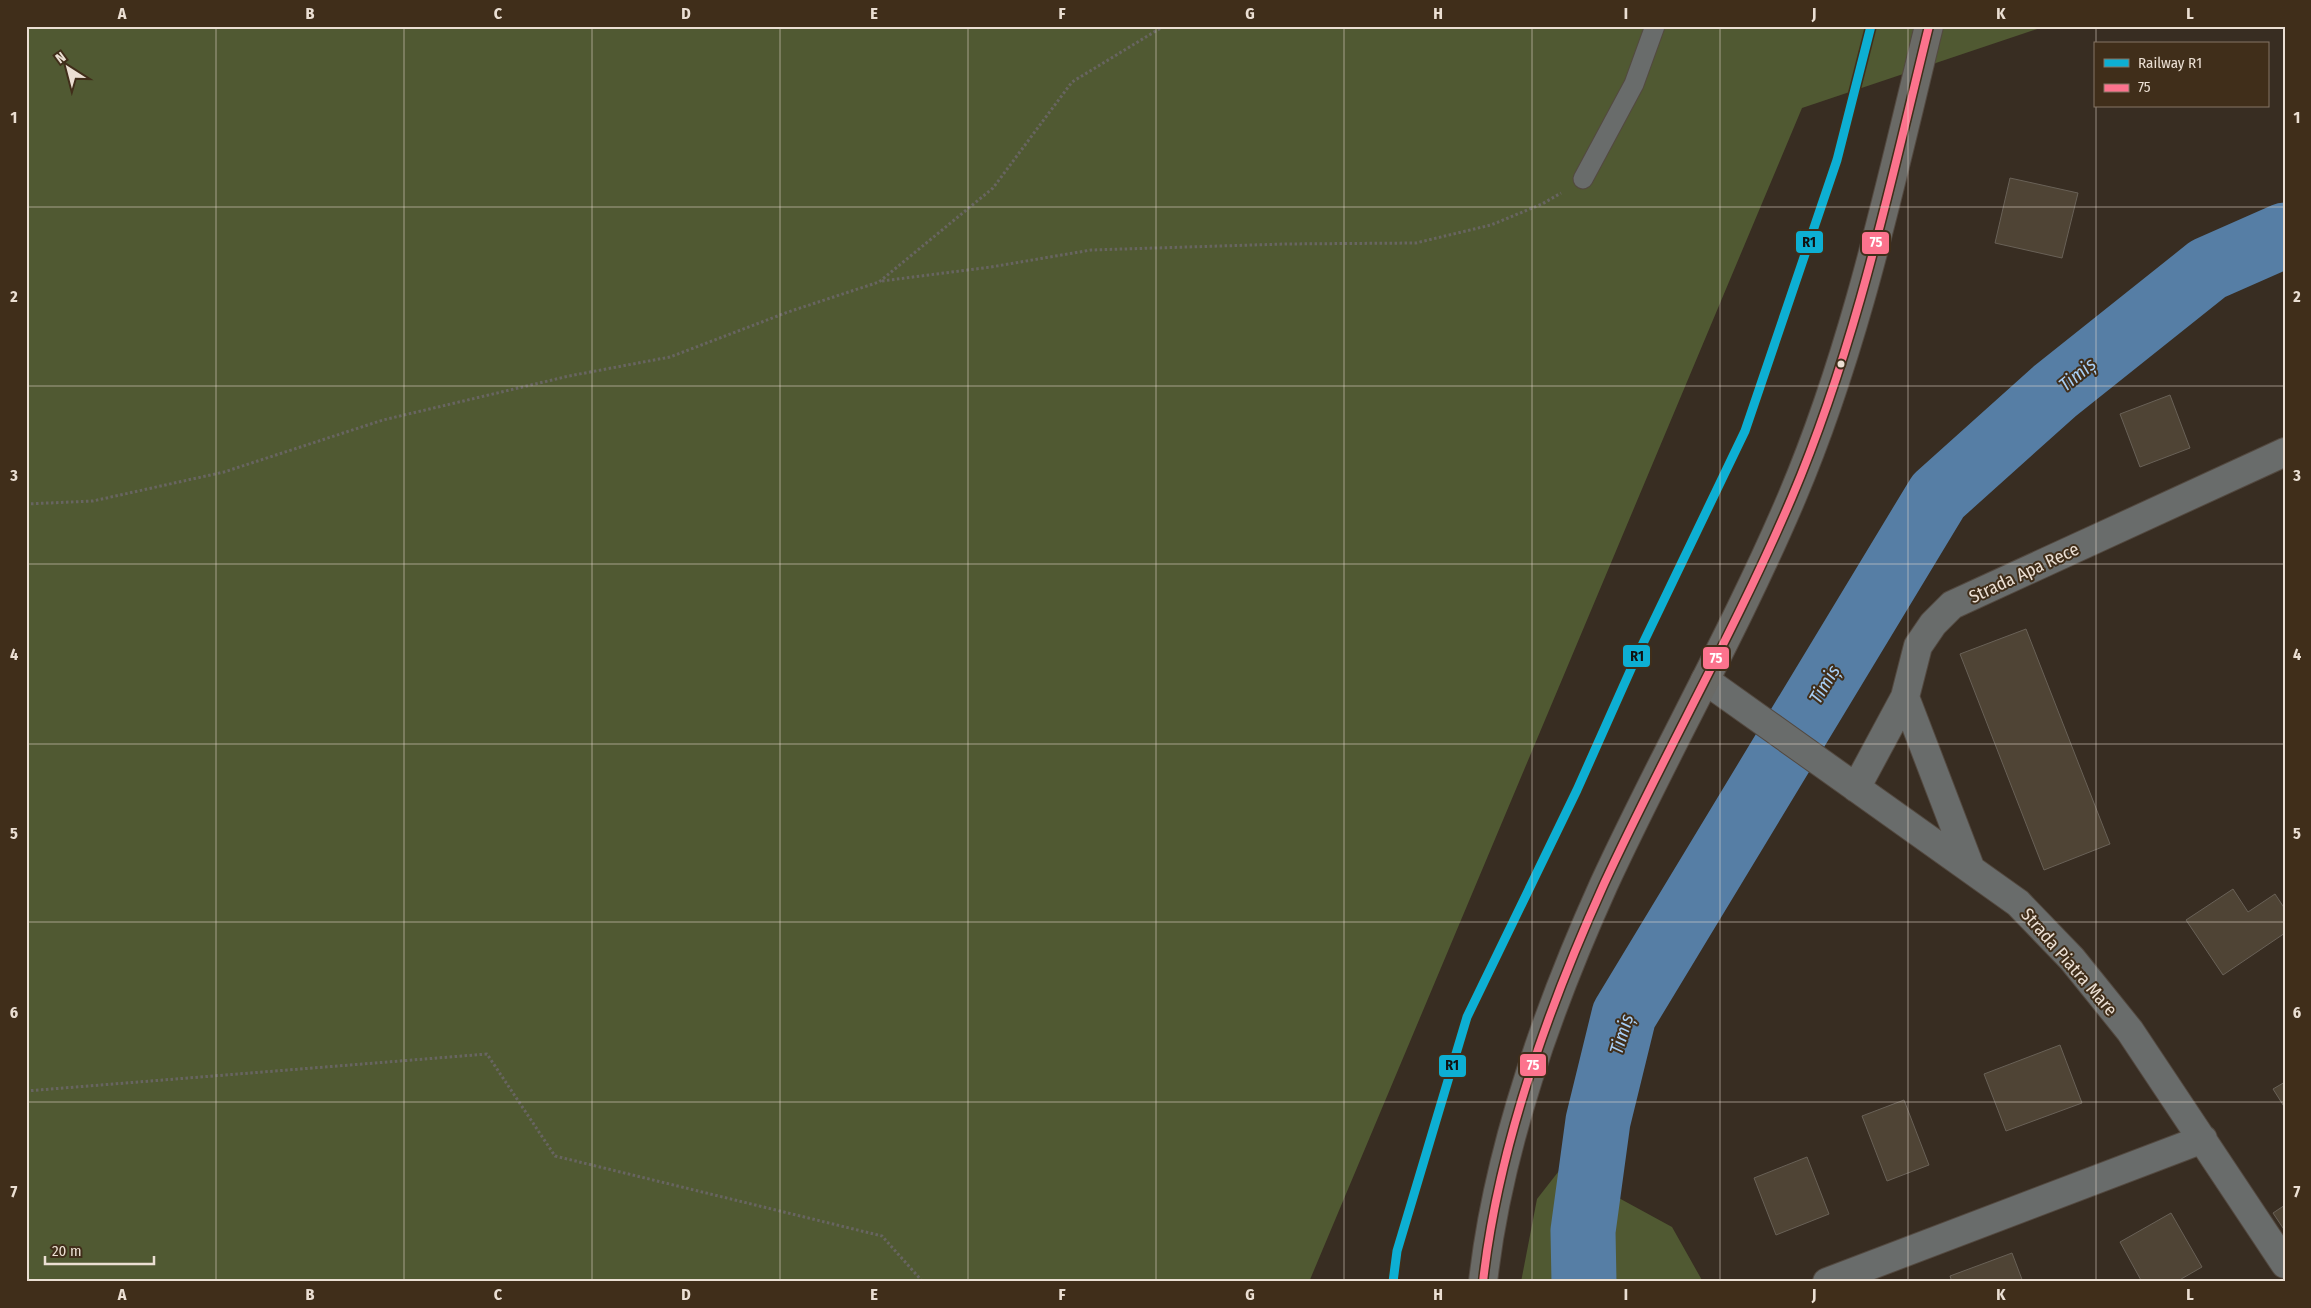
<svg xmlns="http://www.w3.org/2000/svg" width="2311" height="1308" font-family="'Fira Sans Condensed',sans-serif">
<rect width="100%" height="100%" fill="#382d22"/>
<!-- green -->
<path fill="#505932" d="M26,26H2046L1802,108L1309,1282H26Z
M1562,1167L1672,1227L1703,1282H1521L1537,1199Z"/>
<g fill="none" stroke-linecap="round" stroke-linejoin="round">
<!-- river -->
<path stroke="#567ea5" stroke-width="65" d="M1584,1282L1583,1231L1598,1121L1624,1015L1938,496L2055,391L2208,269L2285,235"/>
</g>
<!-- building -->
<path fill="#4f4435" stroke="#696157" d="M2010,178L2078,193L2062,258L1995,243Z
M2170,395L2190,448L2140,467L2120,414Z
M2026,629L2110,844L2044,870L1960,654Z
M2233,889L2248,912L2275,894L2285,909V933L2223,975L2186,920Z
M2060,1045L2082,1103L2006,1131L1984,1074Z
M2285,1082V1108L2273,1089Z
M1904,1100L1929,1165L1887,1181L1862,1116Z
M1807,1157L1829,1214L1776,1235L1754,1178Z
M2285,1205V1231L2273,1213Z
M2171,1213L2202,1267L2176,1282H2142L2120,1242Z
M2012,1253L2023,1282H1952L1950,1276Z"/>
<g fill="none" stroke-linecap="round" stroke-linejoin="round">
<defs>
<path id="service" d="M1583,179L1634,84L1655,26"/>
<path id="minor" d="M1705,680L2018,903L2072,959L2130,1031L2285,1264
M1905,697L1970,867
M1856,788L1905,697L1918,646L1933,624L1952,605L2285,452
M1827,1282L2203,1139"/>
<path id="trunk" d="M1483,1282C1498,1147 1548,1008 1604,884C1664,754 1736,629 1792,497C1856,346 1890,185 1929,26"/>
</defs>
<!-- service casing -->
<use href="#service" stroke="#534940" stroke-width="21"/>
<!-- minor casing -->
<use href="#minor" stroke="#534940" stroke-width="30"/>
<!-- trunk casing -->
<use href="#trunk" stroke="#534940" stroke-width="30"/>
<!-- path -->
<path stroke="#686561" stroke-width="3" stroke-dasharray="2.5 2.5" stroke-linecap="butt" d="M882,281L991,267L1091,250L1285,244L1416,243L1491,225L1542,204L1561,193
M26,504L93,501L224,472L383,420L569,376L670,357L788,312L879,282L993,188L1072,82L1164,26
M26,1091L487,1054L555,1156L882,1236L923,1282"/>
<!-- service -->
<use href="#service" stroke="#696c6b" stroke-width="19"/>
<!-- minor -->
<use href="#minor" stroke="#696c6b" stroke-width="28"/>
<!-- trunk -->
<use href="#trunk" stroke="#6a6a66" stroke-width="28"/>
<defs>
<path id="bus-1" d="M1483,1282C1498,1147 1548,1008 1604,884C1664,754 1736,629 1792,497C1856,346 1890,185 1929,26"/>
</defs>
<!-- bus-1 casing -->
<use href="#bus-1" stroke="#402e1a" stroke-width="11"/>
<!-- bus-1 -->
<use href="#bus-1" stroke="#fc738d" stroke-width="8"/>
<defs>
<path id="rail-1" d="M1393,1282L1397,1251L1467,1017L1577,790L1635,660L1745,431L1837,160L1871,26"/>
</defs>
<!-- rail-1 casing -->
<use href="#rail-1" stroke="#402e1a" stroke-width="12"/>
<!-- rail-1 -->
<use href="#rail-1" stroke="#0dafd3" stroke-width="9"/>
</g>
<!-- grid -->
<path fill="none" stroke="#ebdfd3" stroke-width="1" stroke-opacity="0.55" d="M216,26V1282M404,26V1282M592,26V1282M780,26V1282M968,26V1282M1156,26V1282M1344,26V1282M1532,26V1282M1720,26V1282M1908,26V1282M2096,26V44M2096,106V1282M26,207H2285M26,386H2285M26,564H2285M26,744H2285M26,922H2285M26,1102H2285"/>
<!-- markers -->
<circle fill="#ebdfd3" stroke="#402e1a" stroke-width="2" cx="1841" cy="364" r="4.5"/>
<g text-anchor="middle" stroke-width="4" stroke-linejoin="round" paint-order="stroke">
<!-- street labels -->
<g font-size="18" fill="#ebdfd3" stroke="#402e1a">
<text transform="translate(2024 573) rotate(-25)" y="6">Strada Apa Rece</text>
<text transform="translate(2069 962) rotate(49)" y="6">Strada Piatra Mare</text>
</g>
<!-- water labels -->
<g font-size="19" font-style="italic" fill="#a8cef4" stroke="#402e1a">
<text transform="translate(2077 374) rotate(-39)" y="7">Timiș</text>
<text transform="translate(1824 684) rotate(-59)" y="7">Timiș</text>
<text transform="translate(1621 1034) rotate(-73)" y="7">Timiș</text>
</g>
</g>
<g stroke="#402e1a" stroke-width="2">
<rect x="1795" y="230" width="29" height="24" rx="5" fill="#0dafd3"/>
<rect x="1861" y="231" width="29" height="24" rx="5" fill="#fc738d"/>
<rect x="1622" y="644" width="29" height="24" rx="5" fill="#0dafd3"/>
<rect x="1702" y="646" width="28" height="24" rx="5" fill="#fc738d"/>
<rect x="1519" y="1053" width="28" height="24" rx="5" fill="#fc738d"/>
<rect x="1438" y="1054" width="29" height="24" rx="5" fill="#0dafd3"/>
</g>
<g font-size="14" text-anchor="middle" font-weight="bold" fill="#fff">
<text x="1876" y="247">75</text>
<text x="1716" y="663">75</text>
<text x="1533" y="1070">75</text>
</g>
<g font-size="14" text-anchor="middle" font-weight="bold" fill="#111">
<text x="1809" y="247">R1</text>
<text x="1637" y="661">R1</text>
<text x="1452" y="1070">R1</text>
</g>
<!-- border -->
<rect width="2311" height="1308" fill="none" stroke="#402e1a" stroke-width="55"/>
<!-- legend -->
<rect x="2094" y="42" width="175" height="65" fill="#402e1a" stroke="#847564"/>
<rect x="2104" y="59" width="25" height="8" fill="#0dafd3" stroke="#847564"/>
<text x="2138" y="68" font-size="15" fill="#ebdfd3">Railway R1</text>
<rect x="2104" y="84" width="25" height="8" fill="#fc738d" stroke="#847564"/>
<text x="2138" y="92" font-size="15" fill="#ebdfd3">75</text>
<!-- north arrow -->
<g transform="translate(68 68) rotate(324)" stroke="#402e1a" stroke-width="4" paint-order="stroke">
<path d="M0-4L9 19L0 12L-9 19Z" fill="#ebdfd3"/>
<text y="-8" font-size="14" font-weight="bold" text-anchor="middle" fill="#ebdfd3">N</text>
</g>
<!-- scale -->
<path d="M45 1256v8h109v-8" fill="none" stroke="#ebdfd3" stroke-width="2.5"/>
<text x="52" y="1256" font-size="15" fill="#ebdfd3" stroke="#402e1a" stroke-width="4" paint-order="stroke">20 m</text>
<rect x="28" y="28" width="2256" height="1252" fill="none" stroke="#ebdfd3" stroke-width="2"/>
<g font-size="16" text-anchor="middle" font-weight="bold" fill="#ebdfd3">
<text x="122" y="19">A</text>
<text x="310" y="19">B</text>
<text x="498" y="19">C</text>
<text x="686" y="19">D</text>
<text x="874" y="19">E</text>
<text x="1062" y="19">F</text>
<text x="1250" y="19">G</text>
<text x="1438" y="19">H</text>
<text x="1626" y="19">I</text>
<text x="1814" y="19">J</text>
<text x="2001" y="19">K</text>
<text x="2190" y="19">L</text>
<text x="14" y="123">1</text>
<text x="2297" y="123">1</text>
<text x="14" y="302">2</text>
<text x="2297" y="302">2</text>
<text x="14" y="481">3</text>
<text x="2297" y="481">3</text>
<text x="14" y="660">4</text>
<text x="2297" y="660">4</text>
<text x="14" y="839">5</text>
<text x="2297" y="839">5</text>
<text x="14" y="1018">6</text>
<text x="2297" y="1018">6</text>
<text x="14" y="1197">7</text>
<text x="2297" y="1197">7</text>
<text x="122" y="1300">A</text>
<text x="310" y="1300">B</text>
<text x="498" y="1300">C</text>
<text x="686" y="1300">D</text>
<text x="874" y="1300">E</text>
<text x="1062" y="1300">F</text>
<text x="1250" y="1300">G</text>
<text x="1438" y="1300">H</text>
<text x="1626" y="1300">I</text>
<text x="1814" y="1300">J</text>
<text x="2001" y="1300">K</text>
<text x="2190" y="1300">L</text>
</g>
</svg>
